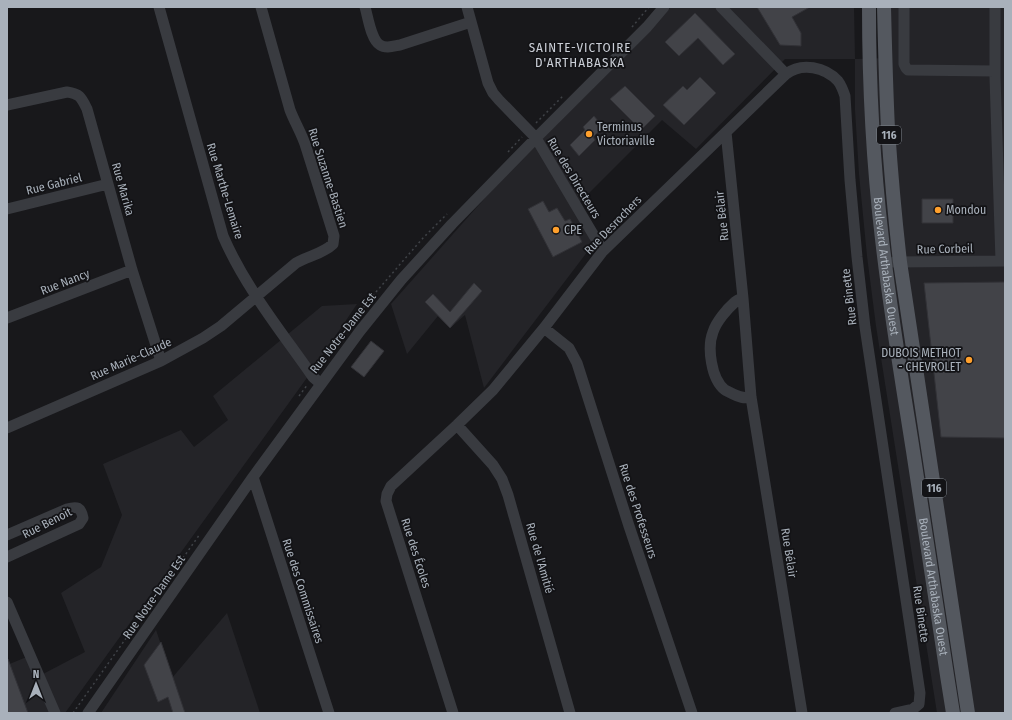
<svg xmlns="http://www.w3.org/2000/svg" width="1012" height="720" font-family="'Fira Sans Condensed',sans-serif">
<rect width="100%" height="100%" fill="#18181b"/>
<!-- built -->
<path fill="#242428" d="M671,7H854L855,59L891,58V7H1005V713H937L876,326L867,256L859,174L855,110V59H785L696,149L662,120L574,208L594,243L484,388L465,315L450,328L438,316L407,354L391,304L500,181Z
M357,304L314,368L65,713H7V665L34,654L43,674L85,652L61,593L101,567L122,515L103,464L181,430L194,447L228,420L213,396L322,306Z
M227,613L260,713H101L156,630L172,678Z"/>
<!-- building -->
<path fill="#424348" stroke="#323237" d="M757,7H810L792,17L801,33V46L780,45Z
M695,13L735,54L723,65L698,38L679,56L665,42Z
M700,77L716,93L684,125L663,105L683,86L687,90Z
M625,86L655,116L641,130L610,99Z
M594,116L603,127L593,137L595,140L579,156L570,145L585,130L583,127Z
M922,199H953V223H922Z
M543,201L549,212L557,208L565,221L570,219L582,242L553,257L528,209Z
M1005,282V438L941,437L924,283Z
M474,283L482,291L450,328L425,302L433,294L450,312Z
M371,341L384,351L364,377L351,367Z
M161,642L185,713H173L168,697L158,702L144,665Z
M7,659H8L28,713H7Z"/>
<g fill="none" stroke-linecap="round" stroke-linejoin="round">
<!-- path -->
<path stroke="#3f4247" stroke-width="1.5" stroke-dasharray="2 3" stroke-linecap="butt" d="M632,27L649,7
M536,123L563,96
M508,152L522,137
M319,368L369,300L423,238L447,214
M299,396L308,384
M73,713L200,534"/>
<!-- minor -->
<path stroke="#393b40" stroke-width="11" d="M159,7L223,236C245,287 281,331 313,377L321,384
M365,7C368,17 371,40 380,45C386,49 394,46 400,45L471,22
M467,7L488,83L493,93L499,100L536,138L603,251
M721,7L786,74
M904,7V64L906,68L908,70L995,71
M995,7V77L1001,261
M7,105L67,92C80,94 81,97 87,109L132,270L161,361
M726,132L743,298L751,397L802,713
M7,209L108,184
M894,262L1005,261
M743,298C740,299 737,300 735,302C727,309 716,322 713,332C707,347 711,379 725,390C727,391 731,393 733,394C739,397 744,399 751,397
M7,318L132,270
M544,328L569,348L577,363L629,526L692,713
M457,425L493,465L502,479L508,495L570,713
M7,428L161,361L203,338L221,326L296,263C308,256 323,254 333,244L334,236L306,147C302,134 295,123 290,110L261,7
M253,477L329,713
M7,535L67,509C77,506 81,507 83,518L79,524L7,557
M7,602L55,713
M88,713L253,477L360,331L401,280L452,224L536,138L647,27L664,7
M453,713L386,501L387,494L391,486L457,425L493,390L544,328L603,251L786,74C802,62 825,67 838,81C841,85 843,90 845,96L850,180L857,257L865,327L920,693L919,704L913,709L895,713"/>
<!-- major -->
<g stroke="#54585f" stroke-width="14">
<path id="s1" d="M869,7C869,84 873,162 882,239C890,310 902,381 913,451C926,539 939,626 953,713"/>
<path d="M884,7C885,48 886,88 888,129C891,173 895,218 900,262L968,713"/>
</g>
</g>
<!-- markers -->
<g fill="#ffa02c" stroke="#131316" stroke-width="1.5">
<circle cx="589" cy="134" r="4"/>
<circle cx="938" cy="210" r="4"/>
<circle cx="556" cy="230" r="4"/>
<circle cx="969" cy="360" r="4"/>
</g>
<g text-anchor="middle" stroke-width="3.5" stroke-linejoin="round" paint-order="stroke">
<!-- shield labels -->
<g fill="#131316" stroke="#7c828a" stroke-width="1">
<rect x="877" y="126" width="24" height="18" rx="3"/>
<rect x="922" y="479" width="24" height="18" rx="3"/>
</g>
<g font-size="11" font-weight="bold" fill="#a9b1bb">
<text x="889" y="139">116</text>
<text x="934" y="492">116</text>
</g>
<!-- poi labels -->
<g font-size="12" fill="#a9b1bb" stroke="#131316" text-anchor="start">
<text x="597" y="131">Terminus<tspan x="597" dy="14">Victoriaville</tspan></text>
<text x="946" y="214">Mondou</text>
<text x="564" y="234">CPE</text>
<text x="961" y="357" text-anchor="end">DUBOIS METHOT<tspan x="961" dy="14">- CHEVROLET</tspan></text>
</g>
<!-- street labels -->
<g font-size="12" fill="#a9b1bb" stroke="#131316">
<text transform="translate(328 178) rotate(72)" y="4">Rue Suzanne-Bastien</text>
<text transform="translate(574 178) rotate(59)" y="4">Rue des Directeurs</text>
<text transform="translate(54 184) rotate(-14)" y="4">Rue Gabriel</text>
<text transform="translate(123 189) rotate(74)" y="4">Rue Marika</text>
<text transform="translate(225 191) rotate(73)" y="4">Rue Marthe-Lemaire</text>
<text transform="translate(722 216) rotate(-96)" y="4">Rue Bélair</text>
<text transform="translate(613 225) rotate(-46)" y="4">Rue Desrochers</text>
<text transform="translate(945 249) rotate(-1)" y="4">Rue Corbeil</text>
<text dy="4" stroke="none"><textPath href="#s1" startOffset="260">Boulevard Arthabaska Ouest</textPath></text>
<text transform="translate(65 282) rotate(-21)" y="4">Rue Nancy</text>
<text transform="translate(849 297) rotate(-97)" y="4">Rue Binette</text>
<text transform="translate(343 333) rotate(-52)" y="4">Rue Notre-Dame Est</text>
<text transform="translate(131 359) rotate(-24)" y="4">Rue Marie-Claude</text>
<text transform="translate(638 511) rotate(72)" y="4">Rue des Professeurs</text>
<text transform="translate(47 523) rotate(-27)" y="4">Rue Benoit</text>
<text transform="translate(416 553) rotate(72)" y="4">Rue des Écoles</text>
<text transform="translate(789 553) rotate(81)" y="4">Rue Bélair</text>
<text transform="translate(540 558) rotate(74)" y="4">Rue de l'Amitié</text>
<text dy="4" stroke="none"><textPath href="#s1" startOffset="584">Boulevard Arthabaska Ouest</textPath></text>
<text transform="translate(303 591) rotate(72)" y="4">Rue des Commissaires</text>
<text transform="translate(154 597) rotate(-55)" y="4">Rue Notre-Dame Est</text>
<text transform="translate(921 614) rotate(82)" y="4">Rue Binette</text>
</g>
<!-- neighbourhood labels -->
<g font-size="13" letter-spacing="1" fill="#cbcfd7" stroke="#131316">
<text x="580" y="52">SAINTE-VICTOIRE<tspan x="580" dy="15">D'ARTHABASKA</tspan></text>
</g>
</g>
<!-- border -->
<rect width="1012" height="720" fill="none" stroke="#a9b1bb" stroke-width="16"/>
<!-- north arrow -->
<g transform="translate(36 684)" stroke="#131316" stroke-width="3" paint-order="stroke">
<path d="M0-3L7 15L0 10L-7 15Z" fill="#a9b1bb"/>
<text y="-6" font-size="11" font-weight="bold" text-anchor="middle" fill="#a9b1bb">N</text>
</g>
</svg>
